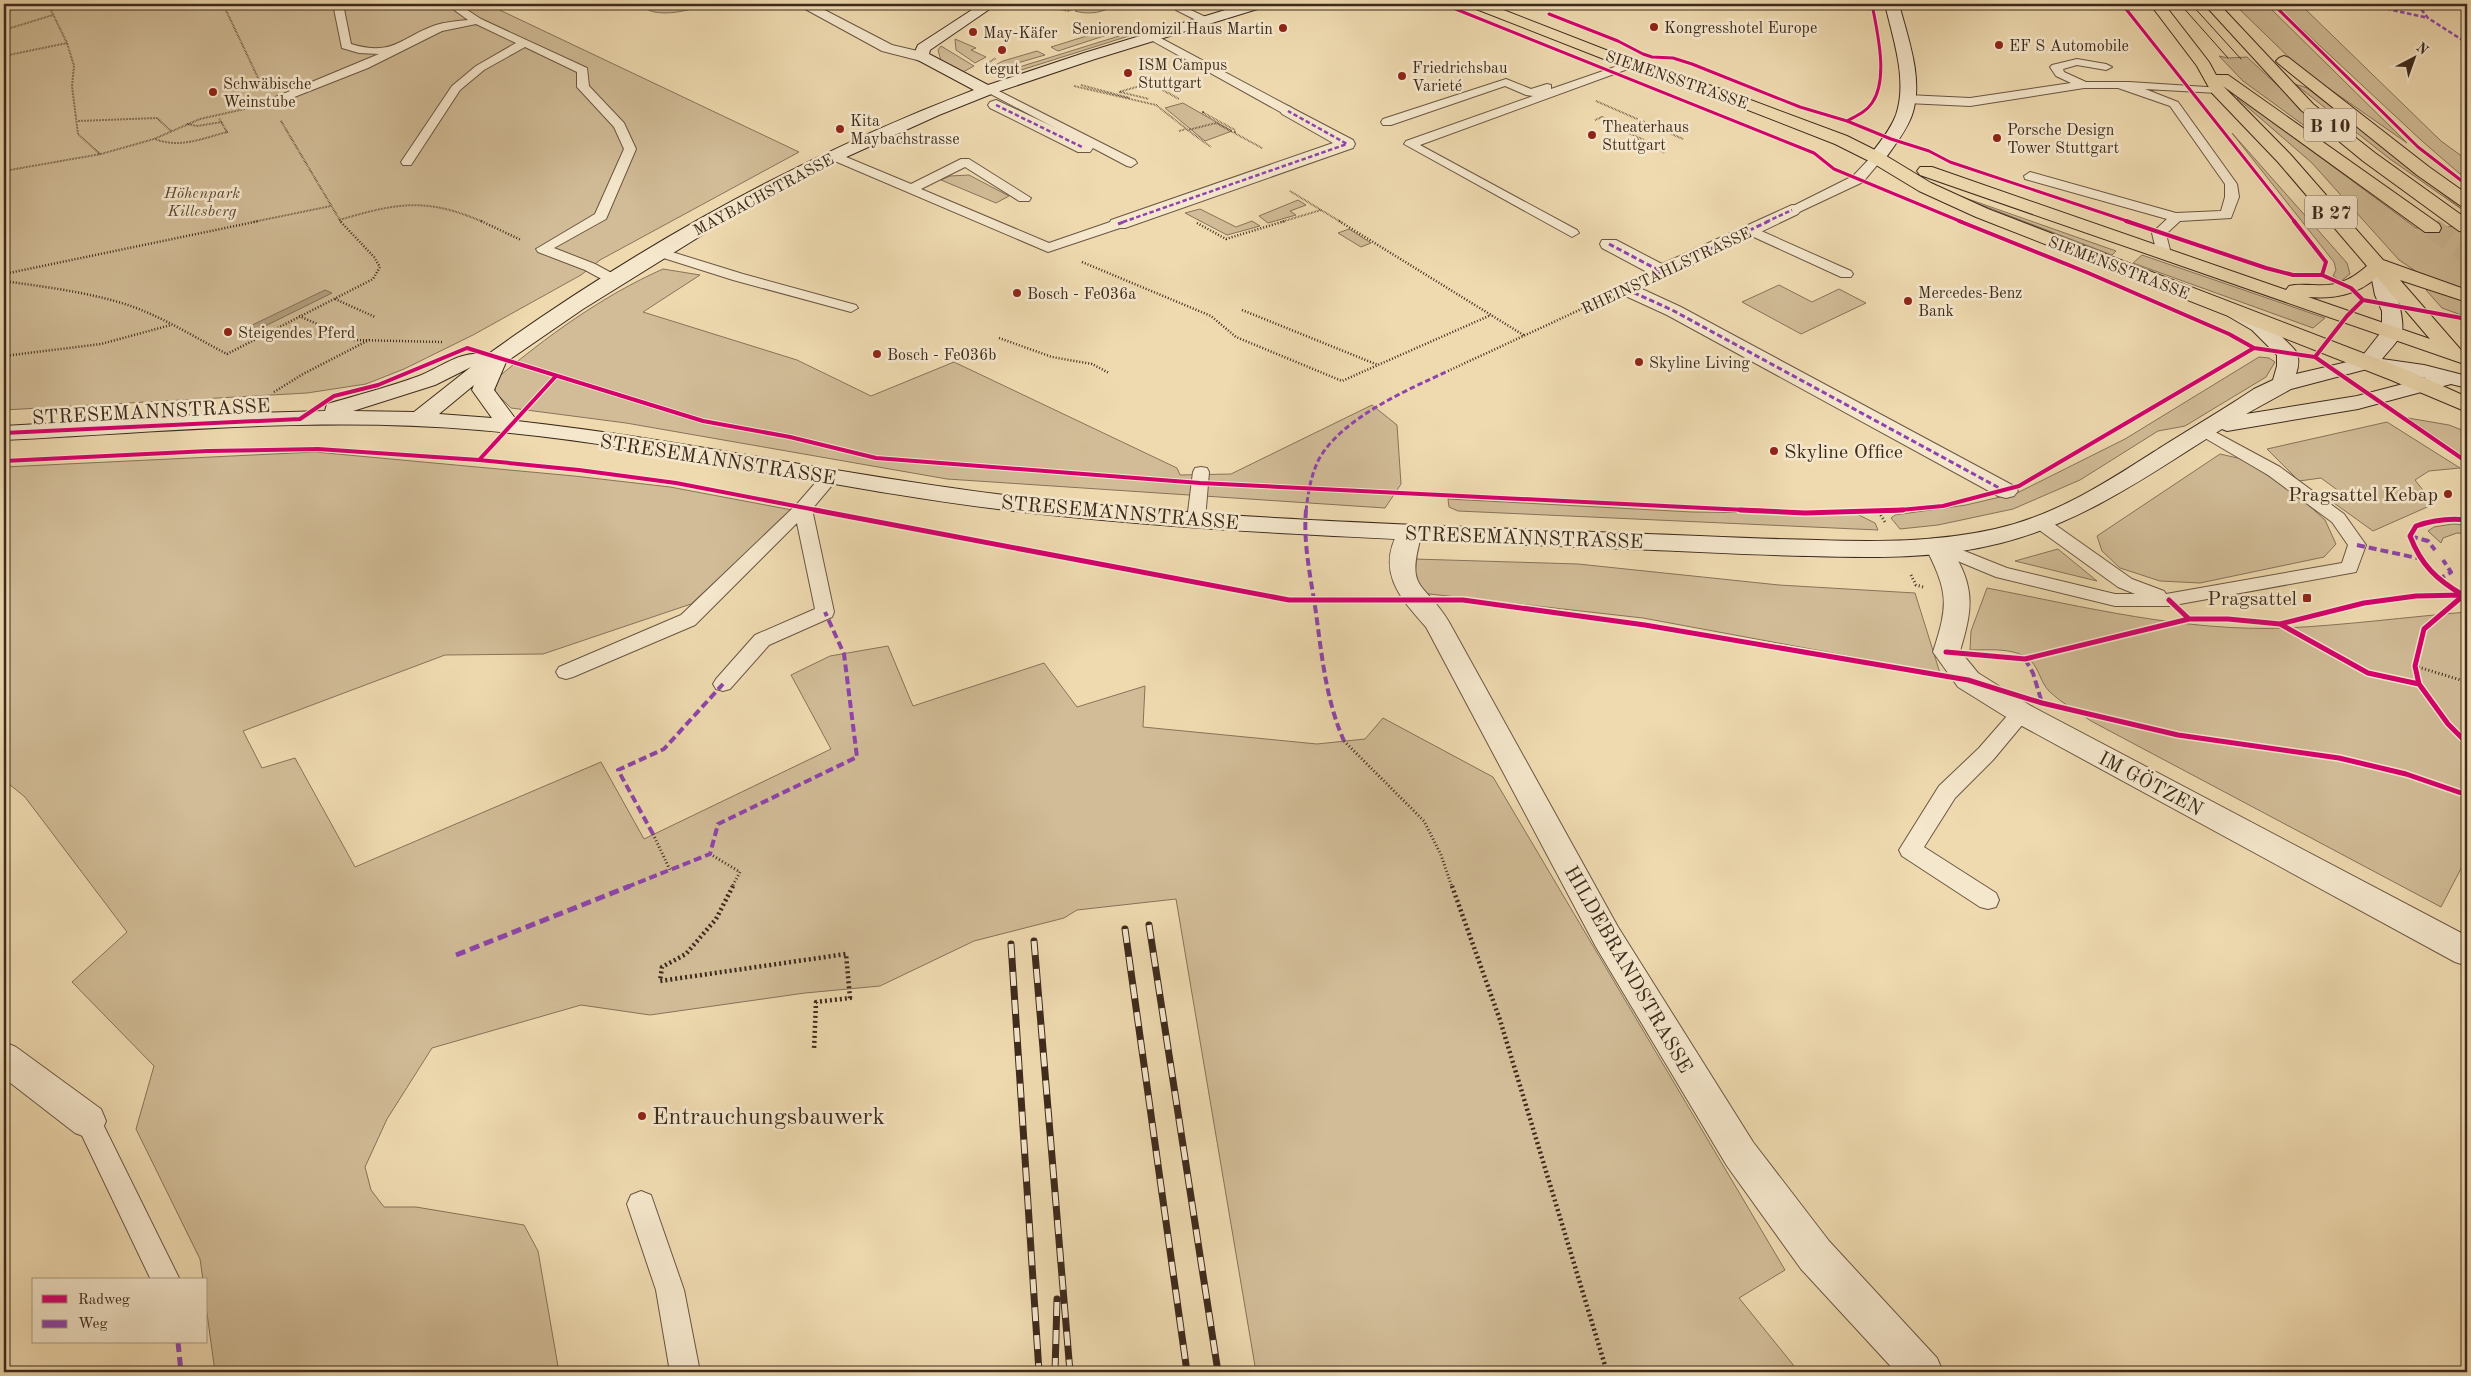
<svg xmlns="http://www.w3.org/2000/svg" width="2471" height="1376" font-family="'Old Standard TT',serif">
<rect width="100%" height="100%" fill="#efdab0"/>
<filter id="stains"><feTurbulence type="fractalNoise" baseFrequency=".004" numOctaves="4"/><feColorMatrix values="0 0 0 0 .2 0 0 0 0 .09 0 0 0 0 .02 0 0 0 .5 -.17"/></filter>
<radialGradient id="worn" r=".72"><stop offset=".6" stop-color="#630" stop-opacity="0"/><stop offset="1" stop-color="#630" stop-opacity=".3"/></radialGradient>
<!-- green -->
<path fill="#d1bc97" stroke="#87735a" d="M4,4H487L799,152L600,260L581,275L473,335L404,369L366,384L307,393L4,410Z
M642,4H705C692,11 650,20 642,4Z
M1085,4H1115C1105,13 1088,15 1075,11Z
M2234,4H2266L2407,143L2301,69Z
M2275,4H2300L2441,141L2467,160V180L2422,141Z
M1106,30L1113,33L1058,51L1051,47Z
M1132,32L1135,34L1015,72L1016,68Z
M955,39L976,48L971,50L986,57L975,63L956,50Z
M941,46L974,66L961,73L941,61L938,50Z
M1037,51L1045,55L1007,66L990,68L1003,61Z
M2219,56L2228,58L2247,57L2328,132H2313L2243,81Z
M2295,84L2307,88L2467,213L2390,159Z
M2239,97L2416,228L2467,226V291L2420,274L2399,260L2312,163L2237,98Z
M1183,103L1232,131L1205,141L1165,108Z
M2232,133L2347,263L2350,274L2341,281L2333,276L2336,270L2334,262Z
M969,175L1009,196L996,203L941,180L950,176Z
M1937,188L2116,251L2112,255Z
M1298,200L1306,205L1290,211L1296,215L1268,223L1259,216Z
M1200,209L1236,227L1252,221L1260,226L1227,235L1185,213Z
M1349,229L1371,243L1361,247L1338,233Z
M2142,255L2325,318L2313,328L2133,263Z
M663,269L700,275L643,312L797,360L871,396L954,362L1177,468L1180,475L1231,474L1372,405L1397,425L1401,484L1385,508L947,479L626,423L511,408L495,392L496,379C546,337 602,296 663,269Z
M1779,285L1812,302L1839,289L1866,303L1801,334L1742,302Z
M2429,289L2467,301V317L2442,308L2426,290Z
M2259,357L2269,358L2275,362L2266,377L2185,426L2158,431L2080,480L2013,509L1938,525L1900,529L1891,518L1895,515L1966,505L2017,493L2125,439Z
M2408,418L2449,425L2467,432V460Z
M2387,422L2460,468L2429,471L2415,480L2434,504L2373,531L2334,503L2351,500L2321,478L2299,481L2267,449Z
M315,452L574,476L670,487L792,510L691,604L543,654L445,655L243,731L262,768L295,758L355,867L601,762L644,839L831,749L791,675L830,656L888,646L913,706L1044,663L1077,707L1145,686L1143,727L1317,744L1365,739L1383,718L1493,777L1785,1270L1739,1298L1799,1372H1256L1176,899L1077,910L1064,918L974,941L880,986L805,993L650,1015L581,1005L432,1048L387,1119L365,1167L371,1190L384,1207H416L524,1225L538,1251L559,1372H215L206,1306V1280H203L200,1259L136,1129L154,1066L72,982L127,932L25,797L4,780V467Z
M2220,454L2242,459L2295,493L2325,520L2336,544L2324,557L2200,583L2160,581L2120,568L2102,551L2097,536Z
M1448,499L1692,512L1857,514L1875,523L1878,530L1458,511L1449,507Z
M2453,524L2467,525V534L2457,533L2443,538L2441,543L2428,531L2434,527Z
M2058,549L2097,581L2015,561Z
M1414,559L1578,564L1779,585L1915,593L1940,673L1643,618L1421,593L1408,580Z
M1987,588C2085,607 2185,632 2286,628C2347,625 2407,617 2467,612V857L2441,907L2091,721C2077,711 2061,703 2049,691C2041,683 2039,669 2031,661C2016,647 1989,650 1970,650L1971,631Z"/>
<!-- water -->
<path fill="#b29e7e" stroke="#837057" d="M325,290L332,293L253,332L246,328Z"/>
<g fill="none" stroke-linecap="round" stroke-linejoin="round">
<!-- primary-tunnel -->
<path stroke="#cbb793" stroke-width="21" stroke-dasharray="21 11" stroke-linecap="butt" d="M2432,228L2467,253"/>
<defs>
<path id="lane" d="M333,4H343L351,44C394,57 401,37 436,25C446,22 457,21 468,20L446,4H458L481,19L587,68L589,86L624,123L636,149L606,219L554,248L595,264L619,277L621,280L619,283H609L585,270L538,252L536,249L595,214L624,149L614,127L577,87V72L525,47L484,70L460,90L411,165H403L401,162L452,86L476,66L516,43L476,24L442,31L368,68L274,105H266V101L379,54L359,53L342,48Z
M1180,5L1210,19L1211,21L1206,24L1202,23L1176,10V6Z
M1153,34L1292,108L1294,111L1288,115L1284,114L1149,39V35Z
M2077,59L2106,64L2112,67L2106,70L2077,65L2063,69L2064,72L2086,82H2129L2222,88L2224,90L2218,93L2145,89L2178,102L2237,184L2239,197L2231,218L2180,221L2166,234L2171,254L2164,258L2157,254L2152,233L2167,219L2025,179L2024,176L2030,172L2176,213L2221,211L2225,197V184L2170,106L2118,88H2084L1970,106L1907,103L1901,99L1907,95L1970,98L2071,83L2056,76L2050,67L2052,65Z
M1632,61L1638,64L1636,66L1420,145L1577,230L1579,233L1572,237L1404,144L1406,141L1533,96L1526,95L1505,86L1391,125H1383L1381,122L1383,119L1506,79L1531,89L1547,84L1551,85V89Z
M989,86L1135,160L1137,163L1131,167L1127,166L985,91V87Z
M834,152L911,184L961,159H969L1031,198L1029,201H1019L965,167L921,189L1049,243L1113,221H1123L1125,224L1123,227L1048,252L830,159L828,156L830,153Z
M1877,154L1883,158L1863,182L1797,213H1787L1785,210L1853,176L1873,155Z
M1750,226L1851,271L1853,274L1851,277H1841L1745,233L1743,230L1745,227Z
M659,248L743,274L856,305L858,308L851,312L733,280L654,255L652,252L654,249Z
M2204,426L2280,467L2344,514L2366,545L2356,572L2169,606H2115L1996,577L1931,550L1928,546L1931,542L1937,540L2007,568L2115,594H2135L2118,587L2035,527L2032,523L2035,519H2047L2132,579L2164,591L2166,594L2342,563L2348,545L2332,522L2268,475L2198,434L2196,431L2198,428Z
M1201,467L1207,468L1209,472L1205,520L1202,524H1190L1187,520L1193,472L1195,468Z
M830,472L836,473L839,477L812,509L834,612L832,617L769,645L730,689L723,691L716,689L713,684L716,679L755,635L815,609L797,523L695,625L573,677L566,679L559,677L556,672L559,667L681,615L797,504L824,473Z
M2021,706L2028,708L2031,713L2028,718L1993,760L1955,798L1924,847L1996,893L1999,900L1996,907L1988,909L1980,907L1902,856L1899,850L1939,786L1979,748L2014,708Z
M88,1109L97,1112L180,1280H151L75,1121L79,1112Z
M641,1191L651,1195L684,1290L700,1372H670L656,1290L627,1204L631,1195Z"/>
<path id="street" d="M796,4H813L892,45L926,53L929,56L921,61L882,51Z
M996,100L1090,144L1093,148L1090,152H1078L990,108L988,105L990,102Z
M1288,106L1353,140L1355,144L1353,148L1125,228H1111L1109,224L1111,220L1333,143L1282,114L1280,111L1282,108Z
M1792,205L1798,206L1801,210L1798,214L1642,289L1681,307L2014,486L2018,491L2014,496L2006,498L1998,496L1667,315L1619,293L1616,289L1619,285L1647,272L1602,248L1600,244L1602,240H1616L1662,264Z
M1410,525L1419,527L1422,533C1405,593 1423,579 1449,622L1618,927L1753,1142L1829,1241L1937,1358L1943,1372H1896L1801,1269L1727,1166L1596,947L1426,627C1398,596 1375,569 1401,527Z
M1937,538L1946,540C1974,584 1975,602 1960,651L1978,673L2031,706L2467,936V966L2455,962L2011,720L1958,687L1933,652C1949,603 1948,592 1925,546L1928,540Z
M4,1042L16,1047L101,1109L106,1121L101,1133L88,1138L75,1133L4,1078Z"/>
<path id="secondary" d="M981,4H997L930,50L929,54L988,85L1084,53L1245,4H1266L1264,7L1095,59L994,93L939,115L833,163L731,217L583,309L506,362L494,390L517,421C680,439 841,475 1004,495C1208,519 1415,525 1620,533C1686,535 1751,539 1817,540C1877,542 1937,542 1995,529C2058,515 2110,480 2163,446C2193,427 2224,409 2254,389L2273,380L2277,366V355L2252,330L2228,316L2225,312L2228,308C2251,302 2279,334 2294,349C2300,356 2299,365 2296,374L2360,359L2382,331V311L2375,295L2369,265L2372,261H2386L2389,265C2392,280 2407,322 2401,334C2397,343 2388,351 2382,359L2424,365L2467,376V388L2451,384L2358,409L2227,431L2222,429C2150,474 2084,522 2001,543C1939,559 1874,558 1810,556C1749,555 1689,551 1628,549C1421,540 1213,534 1006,510C830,489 656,445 479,430C321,416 162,432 4,440V426L212,414L325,411L327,404C358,395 389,387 419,376C442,367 462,349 487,355C637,247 801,156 974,90L916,59L913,56L918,45ZM471,367L414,412L353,411L435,385ZM2367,369L2426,378L2357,396L2246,414L2291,389ZM474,385L472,390L492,418L439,414Z
M1885,4H1899C1908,39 1924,80 1912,115C1906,132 1893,147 1883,162H1871L1868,158C1878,144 1890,131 1896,115C1908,80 1893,39 1885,4Z"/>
<path id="primary" d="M1469,4H1488L1624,57L1724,90L1847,136L1883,154L1931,183L1988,209L2407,370L2467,397V412L2391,380L1976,217L1919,191L1871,162L1835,144L1712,96L1614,63L1471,7Z
M2150,4H2164L2209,62L2216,75H2228L2439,224L2441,228L2439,232H2425L2223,86L2290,154L2383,260L2467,290V302L2400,280L2461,350L2467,352V365L1920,175L1917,171L1920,167H1932L2286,290L2289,286C2297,284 2304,285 2313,285C2335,287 2350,281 2367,266L2278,162L2212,93L2197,66ZM2377,277L2430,339L2308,297C2334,299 2357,295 2377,277Z
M2204,4H2219L2313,104L2375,153L2467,219V232L2459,231L2363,161L2301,110Z
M2284,56L2289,58L2429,167L2467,194V207L2461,206L2417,175L2279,64L2276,61L2279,58Z"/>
</defs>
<!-- lane casing -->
<use href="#lane" stroke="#6a5642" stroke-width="2"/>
<!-- street casing -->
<use href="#street" stroke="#6a5642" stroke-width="2"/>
<!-- secondary casing -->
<use href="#secondary" stroke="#3d2a1d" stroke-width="2"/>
<!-- primary casing -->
<use href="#primary" stroke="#3d2a1d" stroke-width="2"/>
<!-- path-far3 -->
<path stroke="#3d2a1d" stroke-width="2" stroke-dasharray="0.5 1" stroke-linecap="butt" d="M48,4L67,43L74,66L72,86L78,134L100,154
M223,4L260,82
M1126,4L1128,6
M1058,9L1069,11L1079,4
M4,11L38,4
M4,30L53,15
M4,56L67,43
M986,64L996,58
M1081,85L1130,98
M1074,86L1156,105L1188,130L1216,123L1262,148
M1119,92L1150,83L1179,99
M1120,92L1149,99
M1596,101L1683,139
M1204,112H1202L1235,130V134
M1595,120L1602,117L1615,123L1611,125L1655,145
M78,121L157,118L171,131
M281,121L341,222
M187,124L197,126L222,122
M1179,131L1186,129
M1189,131L1211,147
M1634,138L1665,153
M155,139C179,149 204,138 227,132L219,118
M4,171L101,154L154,139L200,119L249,108
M1290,191L1321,210
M339,220C397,203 426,197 483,222
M253,222L331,206
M1281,222L1321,210L1341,222"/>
<!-- path-far2 -->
<path stroke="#3d2a1d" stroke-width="2.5" stroke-dasharray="1 2" stroke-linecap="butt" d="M481,221L521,240
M1339,221L1525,336
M1197,223L1226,239L1285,221
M1082,262L1211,316L1236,337L1342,381L1378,365
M4,274L259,221
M4,281C45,287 88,292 128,305C163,317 194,337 227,354L373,279L380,267L374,257L340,221
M335,299L375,317
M1242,310L1378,365L1491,315
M299,316L354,340L442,342
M999,338L1052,357L1092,364L1109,373
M4,356L101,344L171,325
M1448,371L1601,300
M274,392L303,374L369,340"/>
<!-- path-far1 -->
<path stroke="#3d2a1d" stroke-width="3" stroke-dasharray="1 2.5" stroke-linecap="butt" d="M1879,512L1885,522
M1911,575L1916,585L1923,587
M2415,666L2467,682
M1344,741L1424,821L1441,855L1452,887
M653,834L670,870
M710,854L740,872L732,887"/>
<!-- path -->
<path stroke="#3d2a1d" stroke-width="4.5" stroke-dasharray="2 3" stroke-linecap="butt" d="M733,886L716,919L686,954L662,967L660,981L846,954L850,998L816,1002L814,1050
M1452,886L1500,1020L1607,1372"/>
<!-- lane -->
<use href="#lane" fill="#f5e7cc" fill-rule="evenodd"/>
<!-- street -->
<use href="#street" fill="#f5e7cc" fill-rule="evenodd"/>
<!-- secondary -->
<use href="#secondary" fill="#f5e7cc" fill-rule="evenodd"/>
<!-- primary -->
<use href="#primary" fill="#efdab0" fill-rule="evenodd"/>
<!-- tram -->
<path stroke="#3d2a1d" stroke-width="1" d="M2180,4L2228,58
M2191,4L2241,59"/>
<defs>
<path id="rail" d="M1149,925L1218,1372
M1125,929L1187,1372
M1034,941L1070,1372
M1011,944L1039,1372
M1055,1372L1057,1299"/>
</defs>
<!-- rail casing -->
<use href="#rail" stroke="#3d2a1d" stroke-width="7"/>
<!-- rail -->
<use href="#rail" stroke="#f5e7cc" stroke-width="5" stroke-dasharray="14" stroke-linecap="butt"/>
<!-- quiet-far3 -->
<path stroke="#8e44ad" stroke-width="2.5" stroke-dasharray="4.5 2.5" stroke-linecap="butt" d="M2366,4L2428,18
M2417,4L2428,18L2467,43
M996,105L1084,148
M1123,222L1347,144L1288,111
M1766,222L1792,210"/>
<!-- quiet-far2 -->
<path stroke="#8e44ad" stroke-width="3" stroke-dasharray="5.5 3" stroke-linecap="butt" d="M1118,224L1126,221
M1609,244L1662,272
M1626,289L1674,311L2003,490
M1626,289L1769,221
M1306,511C1308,493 1311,475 1319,459C1342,418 1407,390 1448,371"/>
<!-- quiet-far1 -->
<path stroke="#8e44ad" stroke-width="4" stroke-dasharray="8 4" stroke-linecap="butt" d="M1306,510C1303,545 1311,578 1316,613C1322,657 1326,700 1344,741
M2410,536L2428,541L2435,550
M2357,545L2417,558
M2438,580L2451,572L2443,560
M2025,659L2033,673L2042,703
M653,834L618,770L664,749L723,684
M627,887L710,854L718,824L857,757L844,654L825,612"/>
<!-- quiet -->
<path stroke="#8e44ad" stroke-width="5" stroke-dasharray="10 5" stroke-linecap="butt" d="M456,955L630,886
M178,1342L181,1372"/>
<defs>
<path id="cycleway-far2" d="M1443,4L1814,153L1834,169L1962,222
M2122,4L2295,222
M2273,4L2418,147L2467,185
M1549,14L1618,41L1643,54L1652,57L1673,58L1692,64L1800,107L1847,121L1891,139L1929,151L1950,162L2130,222
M1847,121C1856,116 1866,112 1872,103C1889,79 1877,31 1872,4"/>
<path id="cycleway-far1" d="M1959,221L2086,272L2229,334L2254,348L2315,357L2467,462
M2126,221L2266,268L2293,275H2322L2351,288L2363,300L2467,319
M2294,221L2326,262L2322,275
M2315,357L2347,316L2363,300
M4,433L300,419L334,396L378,385L467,348L703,421L790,437L876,458L1200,483L1765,511
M479,460L556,376
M4,461L208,451L318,449L479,460L579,470L676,483L821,511
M1889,511L1943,506L2019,486L2254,348"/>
<path id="cycleway" d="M815,510L1289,600H1463L1645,625L1968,680L2042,703L2178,735L2339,758L2406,774L2467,795
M1740,510L1805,513L1903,510
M2463,595C2437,580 2421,565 2410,536L2416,526C2433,520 2449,518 2467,520
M2464,595L2424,629L2415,666L2419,684L2448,724L2467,743
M2189,619H2228L2280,624L2368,673L2419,684
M2280,624L2364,603L2416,596L2464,595
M1946,652L2025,659L2189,619L2169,600"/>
</defs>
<!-- cycleway-far2 casing -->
<use href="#cycleway-far2" stroke="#f5e7cc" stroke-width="5"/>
<!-- cycleway-far1 casing -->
<use href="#cycleway-far1" stroke="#f5e7cc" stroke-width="6"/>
<!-- cycleway casing -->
<use href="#cycleway" stroke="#f5e7cc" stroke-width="8"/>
<!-- cycleway-far2 -->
<use href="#cycleway-far2" stroke="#d6006c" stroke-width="3"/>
<!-- cycleway-far1 -->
<use href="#cycleway-far1" stroke="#d6006c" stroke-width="4"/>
<!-- cycleway -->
<use href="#cycleway" stroke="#d6006c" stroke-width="5"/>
</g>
<!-- markers -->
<g fill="#8f2418" stroke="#f5e7cc" stroke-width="2">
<circle cx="1654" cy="27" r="5"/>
<circle cx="1283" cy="28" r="5"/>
<circle cx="973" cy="32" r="5"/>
<circle cx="1999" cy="45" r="5"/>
<circle cx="1002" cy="50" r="5"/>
<circle cx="1128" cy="73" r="5"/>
<circle cx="1402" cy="76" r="5"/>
<circle cx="213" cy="92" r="5"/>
<circle cx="840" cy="129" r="5"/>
<circle cx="1592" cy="135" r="5"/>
<circle cx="1997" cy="138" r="5"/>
<circle cx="1017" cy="293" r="5"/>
<circle cx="1908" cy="301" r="5"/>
<circle cx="228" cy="332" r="5"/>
<circle cx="877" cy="354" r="5"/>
<circle cx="1639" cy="362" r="5"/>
<circle cx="1774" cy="451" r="5"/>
<circle cx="2448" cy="494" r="5"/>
<rect x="2302" y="593" width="10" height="10" rx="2.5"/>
<circle cx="642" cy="1116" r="5"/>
</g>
<g text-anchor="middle" stroke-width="5" stroke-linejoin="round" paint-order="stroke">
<!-- far-poi labels -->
<g font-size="16" fill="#3d2a1d" stroke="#f5e7cc" text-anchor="start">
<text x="1664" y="33">Kongresshotel Europe</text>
<text x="1273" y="34" text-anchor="end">Seniorendomizil Haus Martin</text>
<text x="983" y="38">May-Käfer</text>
<text x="2009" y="51">EF S Automobile</text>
<text x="1138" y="70">ISM Campus<tspan x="1138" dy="18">Stuttgart</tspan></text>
<text x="1412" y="73">Friedrichsbau<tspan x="1412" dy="18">Varieté</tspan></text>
<text x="1002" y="74" text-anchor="middle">tegut</text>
<text x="223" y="89">Schwäbische<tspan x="223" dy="18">Weinstube</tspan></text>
<text x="850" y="126">Kita<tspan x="850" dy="18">Maybachstrasse</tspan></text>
<text x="1602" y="132">Theaterhaus<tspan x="1602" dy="18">Stuttgart</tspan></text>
<text x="2007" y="135">Porsche Design<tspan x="2007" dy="18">Tower Stuttgart</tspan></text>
<text x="1918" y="298">Mercedes-Benz<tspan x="1918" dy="18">Bank</tspan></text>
<text x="1027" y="299">Bosch - Fe036a</text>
<text x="238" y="338">Steigendes Pferd</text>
<text x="887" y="360">Bosch - Fe036b</text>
<text x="1649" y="368">Skyline Living</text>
</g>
<!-- far-street labels -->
<g font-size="16" fill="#3d2a1d" stroke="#f5e7cc">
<text transform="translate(1677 79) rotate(19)" y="6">SIEMENSSTRASSE</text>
<text transform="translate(763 194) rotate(-28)" y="6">MAYBACHSTRASSE</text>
<text transform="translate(2119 267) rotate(21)" y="6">SIEMENSSTRASSE</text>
<text transform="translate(1666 270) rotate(-25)" y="6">RHEINSTAHLSTRASSE</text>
</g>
<!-- far-park labels -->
<g font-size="16" font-style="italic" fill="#5b4735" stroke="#f5e7cc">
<text x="202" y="198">Höhenpark<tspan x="202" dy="18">Killesberg</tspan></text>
</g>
<!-- shield labels -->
<g fill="#f5e7cc" stroke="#746352" stroke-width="1">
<rect x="2304" y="108.5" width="52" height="33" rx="4"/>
<rect x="2305" y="195.5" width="52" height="33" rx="4"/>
</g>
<g font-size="19" font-weight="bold" fill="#3d2a1d">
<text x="2330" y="132">B 10</text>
<text x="2331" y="219">B 27</text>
</g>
<!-- street labels -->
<g font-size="20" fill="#3d2a1d" stroke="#f5e7cc">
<text transform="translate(151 411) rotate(-3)" y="7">STRESEMANNSTRASSE</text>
<text transform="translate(718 459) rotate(9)" y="7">STRESEMANNSTRASSE</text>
<text transform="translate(1120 512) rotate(5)" y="7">STRESEMANNSTRASSE</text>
<text transform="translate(1524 537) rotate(2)" y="7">STRESEMANNSTRASSE</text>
<text transform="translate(2151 783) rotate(28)" y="7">IM GÖTZEN</text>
<text transform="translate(1629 969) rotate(60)" y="7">HILDEBRANDSTRASSE</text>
</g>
<!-- poi labels -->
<g font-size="20" fill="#3d2a1d" stroke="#f5e7cc" text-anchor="end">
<text x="1784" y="458" text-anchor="start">Skyline Office</text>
<text x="2438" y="501">Pragsattel Kebap</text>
<text x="2297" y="605">Pragsattel</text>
</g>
<!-- near-poi labels -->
<g font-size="24" fill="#3d2a1d" stroke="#f5e7cc" text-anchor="start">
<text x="652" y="1124">Entrauchungsbauwerk</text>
</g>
</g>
<!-- margin -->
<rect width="2471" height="1376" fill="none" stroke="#efdab0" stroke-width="20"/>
<rect x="5" y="5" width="2461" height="1366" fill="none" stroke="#3d2a1d" stroke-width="2.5"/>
<rect x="10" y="10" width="2451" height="1356" fill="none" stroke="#3d2a1d"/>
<!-- legend -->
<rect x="32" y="1278" width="175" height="65" fill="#f5e7cc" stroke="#ab9b86"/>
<rect x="42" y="1295" width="25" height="8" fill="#d6006c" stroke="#ab9b86"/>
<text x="78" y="1304" font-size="15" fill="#3d2a1d">Radweg</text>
<rect x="42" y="1320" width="25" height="8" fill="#8e44ad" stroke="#ab9b86"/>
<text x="78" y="1328" font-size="15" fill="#3d2a1d">Weg</text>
<!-- north arrow -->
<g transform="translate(2414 58) rotate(41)" stroke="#f5e7cc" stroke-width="4" paint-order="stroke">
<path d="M0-4L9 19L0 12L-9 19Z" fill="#3d2a1d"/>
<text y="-8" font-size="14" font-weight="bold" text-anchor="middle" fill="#3d2a1d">N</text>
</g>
<rect width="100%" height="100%" filter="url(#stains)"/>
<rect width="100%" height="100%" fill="url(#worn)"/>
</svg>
